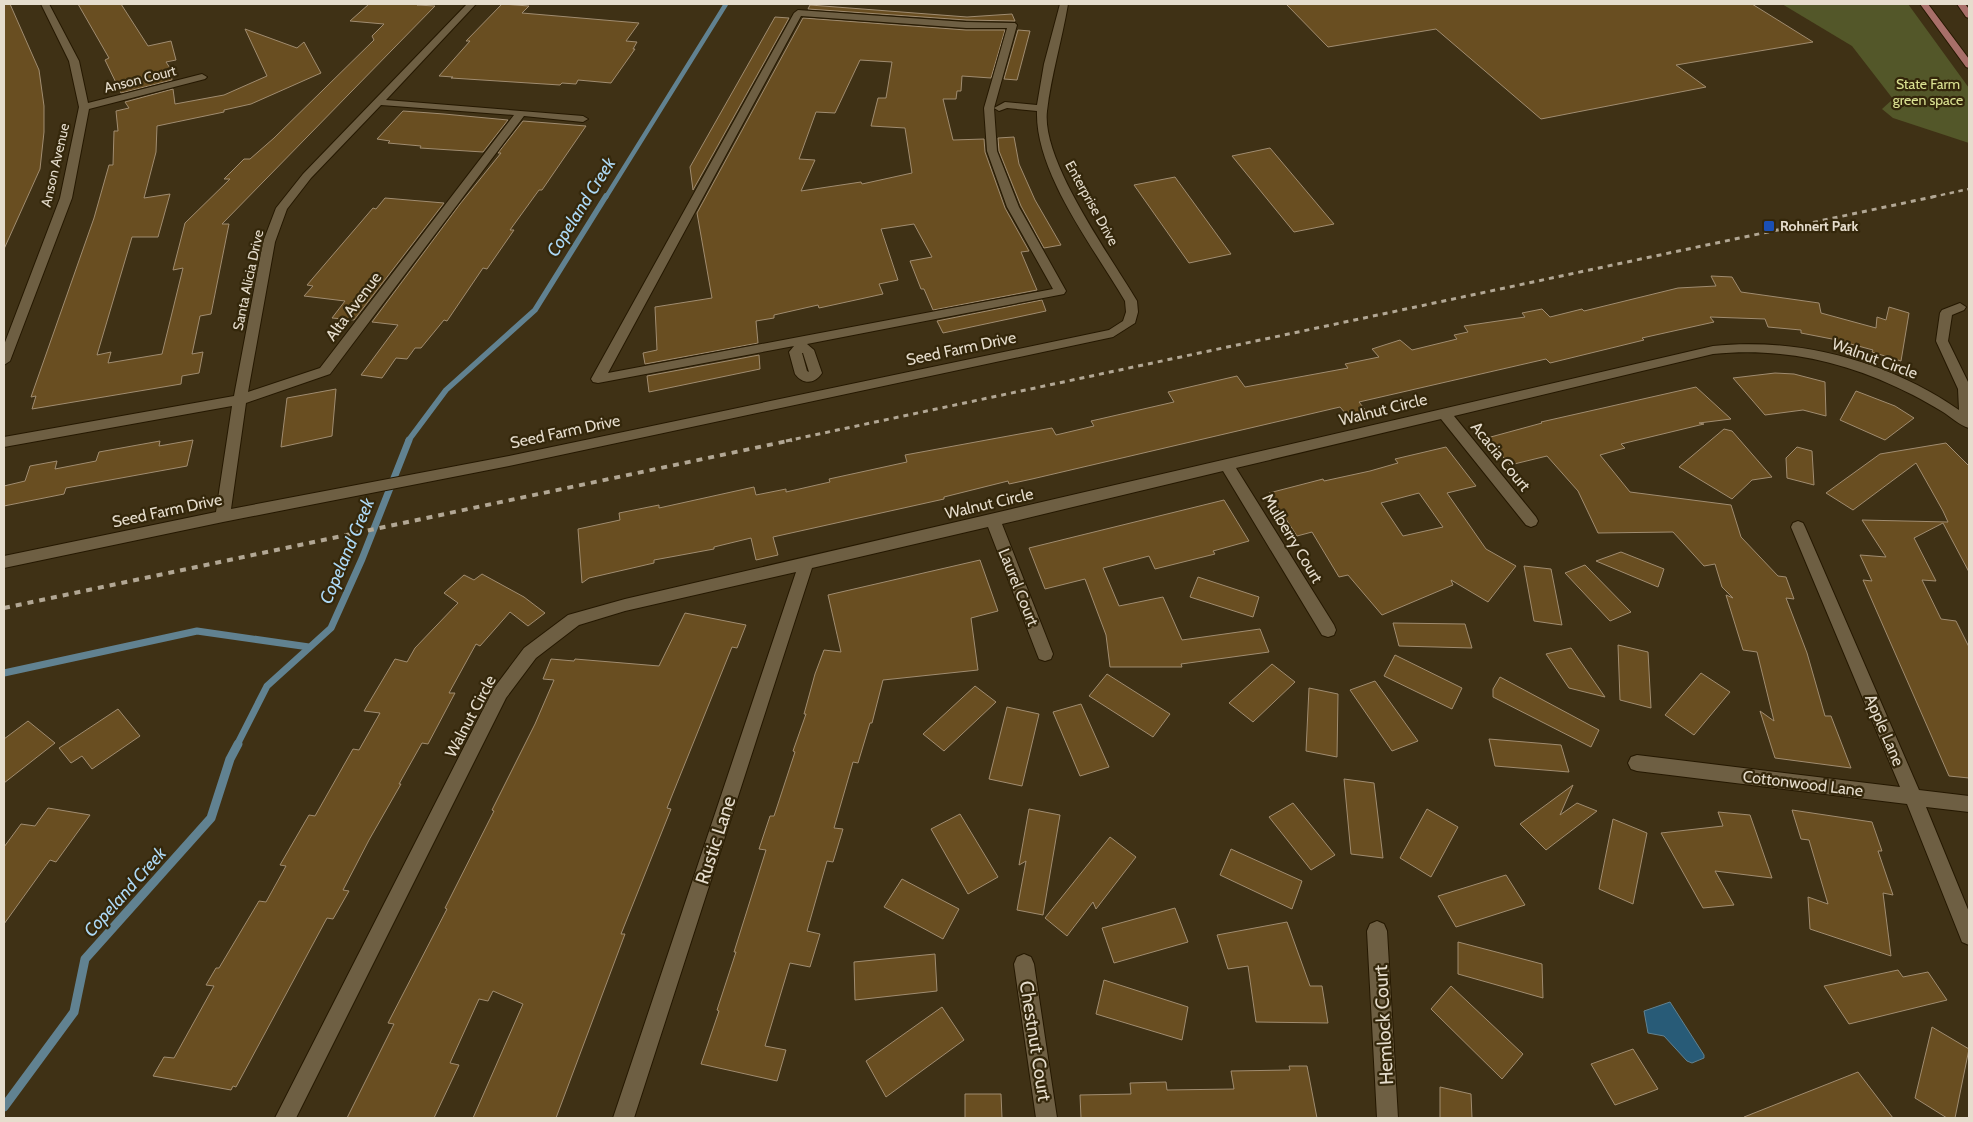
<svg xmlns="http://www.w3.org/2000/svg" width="1973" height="1122" font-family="Cabin,sans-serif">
<rect width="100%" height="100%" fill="#3f3115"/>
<!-- green -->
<path fill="#535729" d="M1782,4H1908L1969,88V143L1893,118L1882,109L1893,99L1852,46Z"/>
<!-- water -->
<path fill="#285b77" stroke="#618291" d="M1670,1002L1704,1055V1058L1692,1063L1687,1061L1664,1036L1648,1033L1644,1011Z"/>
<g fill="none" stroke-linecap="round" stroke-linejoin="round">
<!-- stream-far3 -->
<path stroke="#618291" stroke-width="4.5" d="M606,197L726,4"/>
<!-- stream-far2 -->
<path stroke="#618291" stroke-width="5.5" d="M408,441L446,390L535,310L606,196"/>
<!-- stream-far1 -->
<path stroke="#618291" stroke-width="7" d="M4,673L197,631L309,647
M237,745L267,686L331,628L362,559L409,440"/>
<!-- stream -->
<path stroke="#618291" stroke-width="9" d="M4,1107L74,1012L85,959L211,818L230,759L238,744"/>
</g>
<!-- building -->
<path fill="#694e21" stroke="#a08c70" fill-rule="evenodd" d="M4,4H10L39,70L44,106V132L40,169L4,249Z
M78,4H121L148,46L171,41L176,60L166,62L170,68L172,80L121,93L105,60L109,58Z
M369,4H419L417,5L435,6L222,224H229L211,314L200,316L192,354L203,352L199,373L182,376L181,384L32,409L36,396L31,397L94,218L109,165H113L114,131H118L116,111L129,108L125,102L173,89L175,104L224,95L267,76L245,29L297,48L304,42L321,73L251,104L224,110V112L157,126L156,152L144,198L170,194L158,237H132L97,355L111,352L108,363L162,354L183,268L173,270L185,223L230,179H224L244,159H250L274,138L374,40L372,36L384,24L350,21Z
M502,4L529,6L522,13L639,23L626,41L637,42L633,49H635L611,83L578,80L576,84L562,83L560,85L451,78L453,77L439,76L470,41H466Z
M1286,4H1752L1813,42L1676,65L1706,87L1541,119L1436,29L1328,47Z
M810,5L967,17L1012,14L1015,21L966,20L808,9Z
M775,17L789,18L693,190L690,167Z
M803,18L966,30H1005L991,78L962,76L961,91H957L956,99H943L953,140L984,139L985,152L1005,208L1029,251L1021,252L1037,290L933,310L924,289H921L910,261L932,257L914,224L881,229L898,280L879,284L883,294L819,308L818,305L774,315V318L756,321L758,343L645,364L643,353L657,350L655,307L712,298L697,213ZM860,60L892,62L886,98H878L871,126L905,128L912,173L862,184L861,182L801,191L815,160L799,159L816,112L835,113Z
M1018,30L1030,31L1017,80L1004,79Z
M403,111L444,114L508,120L483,152L420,148L421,146L388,143L390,141L377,139Z
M523,121L586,126L542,190H539L510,230H514L487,269L483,268L447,321L444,320L421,348H415L407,359L396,358L382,378L361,375L398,325L372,322L460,204L501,153H498Z
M1014,137L1019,164L1035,200L1061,245L1044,248L1021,206L999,151L998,138Z
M1270,148L1334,224L1294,232L1232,156Z
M1175,177L1231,254L1189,263L1134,185Z
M385,198L444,203L354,320L332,318L345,301L304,296L313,286L307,285L373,208L376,209Z
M1711,276L1732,277L1741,292L1819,303L1821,313L1876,328L1877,317L1886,320L1889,307L1909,313L1901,361L1872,352L1873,350L1832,339L1801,333V330L1768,327L1765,319L1710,317L1714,322L1642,338L1644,340L1550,363L1546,359L1359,402L1370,416L1352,421L1340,407L1032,479L1009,484L1008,481L944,497V499L773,537L778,555L756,560L751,538L714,547V549L654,560V563L589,578L582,583L578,529L620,520L619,513L659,505V508L754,487L756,495L786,489V492L830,482L829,479L907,462L905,455L1052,428L1056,435L1094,426L1091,421L1174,402L1168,392L1237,376L1245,387L1348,368L1345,364L1379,357L1372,349L1400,340L1412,350L1457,339L1454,335L1468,332L1464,326L1525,317L1522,313L1542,309L1550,317L1582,309L1584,311L1678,288L1716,286Z
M1042,300L1046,311L943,333L937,321Z
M759,355L760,369L649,392L647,376Z
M1775,373L1794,374L1825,382L1826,416L1803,410L1765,415L1733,378Z
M1696,387L1731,419L1699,423L1704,424L1621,444L1625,448L1600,455L1630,492L1731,505L1741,537L1778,576L1786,577L1794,599L1786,598L1807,653L1825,716H1831L1851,768L1775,758L1760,711L1774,721L1757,652L1743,650L1726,595L1733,598L1722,587L1715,564L1704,566L1673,532L1598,533L1578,491L1547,456L1510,465L1487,438L1542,423L1541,422Z
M336,389L332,436L281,447L287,398Z
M1856,391L1895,406L1914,418L1885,440L1840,420Z
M1724,429L1732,431L1772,477L1752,480L1732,499L1679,467Z
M193,440L187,466L66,488L64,494L4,506V486L25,481L30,466L57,461L55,469L96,461L99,452L160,441L159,446Z
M1946,443L1969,466V572L1943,523L1914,538L1936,581L1922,580L1941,619L1956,621L1969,647V778L1949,776L1863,580L1872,581L1860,555L1886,557L1862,520L1948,522L1943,511L1916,463L1853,510L1826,493L1880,454Z
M1446,447L1476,486L1447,493L1486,549L1516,566L1488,602L1451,580L1453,585L1382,615L1348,575L1339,577L1312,532L1297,536L1269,493L1323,479L1324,481L1370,471L1398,463L1395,459ZM1419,493L1443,527L1403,536L1381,503Z
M1797,447L1812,451L1814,485L1787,478L1786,458Z
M1224,500L1249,541L1213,551L1215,554L1155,569L1149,556L1103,568L1119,606L1163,597L1182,640L1260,629L1269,652L1181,664L1182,667H1110L1106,635L1085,579L1045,589L1029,548Z
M1621,552L1664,569L1658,587L1596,561Z
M980,560L998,611L971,618L978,670L883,680L872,723H870L858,763L853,762L834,828L843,829L833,862L827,861L807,931L820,934L810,967L790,963L765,1046L786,1050L777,1081L701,1064L719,1011L717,1010L736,952H734L766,850L759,849L770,816H774L795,752L793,751L806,714H804L815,674L824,650L841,652L828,595Z
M1585,565L1631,612L1610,621L1565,573Z
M1524,566L1551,569L1562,625L1534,621Z
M482,574L524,597L545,613L528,626L510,612L480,646L476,644L449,693H455L428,744L422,743L399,784H401L369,840L343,890L349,891L333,919L327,918L236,1087L233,1086L231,1090L153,1076L164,1057L174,1058L214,986L206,985L216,968H219L259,901L266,902L286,866L280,865L309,815L315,816L353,749L359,750L380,713L364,711L395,659L407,662L415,648L458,603L444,593L464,575L474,580Z
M1198,577L1259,597L1253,617L1190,597Z
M685,613L746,625L737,648L732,647L667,808L671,809L621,934H625L556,1118H473L523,1004L493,991L488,1001L479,999L450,1063L459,1065L434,1118H347L394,1024L388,1023L447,909L445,908L494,811L492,810L535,724L554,680L543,679L551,659L574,661L575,659L659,666Z
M1393,623L1465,624L1472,648L1399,646Z
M1618,645L1648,652L1651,708L1620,700Z
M1571,648L1605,697L1569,688L1546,654Z
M1395,655L1462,688L1452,709L1384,676Z
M1272,664L1295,682L1253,722L1229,703Z
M1701,673L1730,692L1694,735L1665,715Z
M1107,674L1170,714L1153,737L1089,696Z
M1500,677L1599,730L1591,747L1493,697V689Z
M1375,681L1418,741L1392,751L1350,690Z
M975,686L996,702L944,751L923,734Z
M1309,688L1338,694L1337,757L1306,751Z
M1081,704L1109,767L1080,776L1053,712Z
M1007,707L1039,714L1022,786L989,779Z
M118,709L140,736L92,769L82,756L71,763L59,748Z
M28,721L55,743L4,783V739Z
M1489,739L1561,745L1569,772L1495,766Z
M1344,779L1374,783L1383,858L1351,854Z
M1573,785L1560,815L1577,803L1597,811L1546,850L1520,824Z
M1293,803L1335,855L1311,870L1269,817Z
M48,808L90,815L56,862L50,860L4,924V847L21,824L35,826Z
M1029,809L1060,815L1043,915L1017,910L1026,861L1019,865Z
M1427,809L1458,827L1431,877L1400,858Z
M1792,810L1872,822L1882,851H1878L1893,895L1883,893L1891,956L1810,929L1808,897L1828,904L1809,840L1801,839Z
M1718,812L1750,815L1772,878L1715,871L1734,905L1703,908L1661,833L1723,826Z
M960,814L998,877L968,894L931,829Z
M1613,819L1647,833L1633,904L1599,889Z
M1110,837L1136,857L1096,909L1093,902L1067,936L1045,918Z
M1231,849L1302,881L1292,909L1220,875Z
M1506,875L1525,905L1456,927L1438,896Z
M902,879L959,909L943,939L884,907Z
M1175,908L1188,942L1114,963L1102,928Z
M1287,922L1310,986H1322L1328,1023L1256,1022L1248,966L1228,969L1217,935Z
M1458,942L1542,964L1543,998L1458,974Z
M935,954L937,991L855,1000L854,962Z
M1898,970L1903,977L1928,972L1947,1000L1849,1024L1824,986Z
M1104,980L1188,1007L1182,1040L1096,1014Z
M1451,986L1523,1054L1502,1079L1431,1009Z
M942,1007L964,1040L886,1097L866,1061Z
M1932,1027L1969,1049L1955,1118H1947L1915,1098Z
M1633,1049L1658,1089L1615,1105L1591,1064Z
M1289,1066H1307L1317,1118H1081L1080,1095L1131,1094L1130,1083L1166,1082L1167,1090L1234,1089L1231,1071L1290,1070Z
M1858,1072L1893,1118H1744V1117Z
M1440,1087L1471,1094L1472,1118H1440Z
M965,1094H1001L1002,1118H965Z"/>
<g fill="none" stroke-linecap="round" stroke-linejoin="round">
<defs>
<path id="minor" d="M41,4H49L79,61L88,103L202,74L207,77L205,79L89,109L72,198L10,361L4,365V345L60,198L79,107L69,61Z
M467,4H476L386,100L583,116L588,119L583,122L524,116L330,374L246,403L231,509L509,456L1109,330L1123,321L1126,312L1125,301C1094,248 1035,173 1037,111L1007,108L999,111L994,108L997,151L1019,207L1066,291L1064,294L807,344L814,350L822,373C815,384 803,385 795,374L789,352L794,346L598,383L593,382L591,379L794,13L798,10L966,22L1015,23L1017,25L994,108L1005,102L1037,105L1044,64L1060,4H1068C1062,40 1051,76 1047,111C1041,161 1111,257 1137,301L1138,312L1135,323L1113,337L509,466L223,522L4,568V556L216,512L232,406L4,447V437L234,396L263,242L276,208L303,174ZM801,16L966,28H1007L984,108L987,151L1007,207L1053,289L608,373ZM381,105L514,115L320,368L248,392L275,242L287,209L311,178ZM802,353H803L809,372L807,371Z
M1960,303L1966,307L1964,310L1952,315L1948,341L1969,384V428C1959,425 1951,417 1943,412C1933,406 1923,400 1913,395C1848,362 1785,347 1713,354L1454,416L1536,517L1538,521L1536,525L1531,527L1526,525L1441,419L1236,468L1334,625L1336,630L1334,635L1328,637L1322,635L1223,471L1002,524L1053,654L1051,659L1045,661L1039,659L1037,654L988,527L812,568L634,1118H613L796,572L625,611L579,625L536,658L506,698L296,1118H275L494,688L524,648L568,615L625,599L1713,346C1798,337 1888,361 1959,410L1958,389L1936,341L1940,313L1942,310Z
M1798,521L1803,523L1805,527L1919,790L1969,796V812L1926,807L1969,912V945L1962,942L1907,804L1637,771L1631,769L1628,763L1631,757L1637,755L1900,787L1791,527L1793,523Z
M1377,921L1384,924L1387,931L1398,1118H1377L1367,931L1370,924Z
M1024,954L1031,957L1034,964L1057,1118H1036L1014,964L1017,957Z"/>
<path id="major" d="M1920,4H1928L1969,59V68L1966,67Z
M1957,4H1965L1969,9V18L1966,17Z"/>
</defs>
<!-- minor casing -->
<use href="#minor" stroke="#251800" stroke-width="2"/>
<!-- major casing -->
<use href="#major" stroke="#251800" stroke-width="2"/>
<!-- minor -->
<use href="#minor" fill="#6e5f43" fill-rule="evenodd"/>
<!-- major -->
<use href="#major" fill="#a86f69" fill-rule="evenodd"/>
<!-- rail-far2 -->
<path stroke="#b2a794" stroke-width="2.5" stroke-dasharray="4.5 4.5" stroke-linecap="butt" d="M1932,197L1969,189"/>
<!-- rail-far1 -->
<path stroke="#b2a794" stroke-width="3" stroke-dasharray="5 5" stroke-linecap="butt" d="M786,441L1937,196"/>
<!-- rail -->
<path stroke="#b2a794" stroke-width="4" stroke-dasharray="6 6" stroke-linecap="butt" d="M4,608L792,440"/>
</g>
<!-- markers -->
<rect fill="#1a4fb4" stroke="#34270b" stroke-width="2" x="1763" y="220" width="12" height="12" rx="2.5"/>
<g text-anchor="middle" stroke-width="4.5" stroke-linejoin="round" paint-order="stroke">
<!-- far-street labels -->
<g font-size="14" fill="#e6ddcd" stroke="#34270b">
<text transform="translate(140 79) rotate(-14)" y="5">Anson Court</text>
<text transform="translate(55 165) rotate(-77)" y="5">Anson Avenue</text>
<text transform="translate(1092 203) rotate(61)" y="5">Enterprise Drive</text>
<text transform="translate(248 280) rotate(-78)" y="5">Santa Alicia Drive</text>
</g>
<!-- far-park labels -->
<g font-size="14" fill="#dbe292" stroke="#34270b">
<text x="1928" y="89">State Farm<tspan x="1928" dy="16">green space</tspan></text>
</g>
<!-- far-poi labels -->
<g font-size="14" font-weight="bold" fill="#e6ddcd" stroke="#34270b" text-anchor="start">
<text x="1780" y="231">Rohnert Park</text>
</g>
<!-- street labels -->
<g font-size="16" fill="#e6ddcd" stroke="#34270b">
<text transform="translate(353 306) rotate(-53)" y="6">Alta Avenue</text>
<text transform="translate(961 348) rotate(-12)" y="6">Seed Farm Drive</text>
<text transform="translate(1875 358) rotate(20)" y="6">Walnut Circle</text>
<text transform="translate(1383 409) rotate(-14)" y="6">Walnut Circle</text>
<text transform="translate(565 431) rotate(-12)" y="6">Seed Farm Drive</text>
<text transform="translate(1501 456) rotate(51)" y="6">Acacia Court</text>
<text transform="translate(989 503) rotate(-13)" y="6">Walnut Circle</text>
<text transform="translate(167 510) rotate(-12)" y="6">Seed Farm Drive</text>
<text transform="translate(1293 538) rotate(59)" y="6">Mulberry Court</text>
<text transform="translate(1019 587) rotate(68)" y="6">Laurel Court</text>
<text transform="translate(470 716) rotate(-62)" y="6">Walnut Circle</text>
<text transform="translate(1885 730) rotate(67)" y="6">Apple Lane</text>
<text transform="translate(1803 783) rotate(7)" y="6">Cottonwood Lane</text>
</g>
<!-- water labels -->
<g font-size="18" font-style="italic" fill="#add9f6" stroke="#34270b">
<text transform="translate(581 207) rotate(-58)" y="6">Copeland Creek</text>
<text transform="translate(347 551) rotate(-67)" y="6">Copeland Creek</text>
<text transform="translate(125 892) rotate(-48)" y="6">Copeland Creek</text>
</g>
<!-- near-street labels -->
<g font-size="19" fill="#e6ddcd" stroke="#34270b">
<text transform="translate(715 840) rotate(-72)" y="7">Rustic Lane</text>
<text transform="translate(1383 1025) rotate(-93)" y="7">Hemlock Court</text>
<text transform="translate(1036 1041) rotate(81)" y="7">Chestnut Court</text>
</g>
</g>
<!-- border -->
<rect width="1973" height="1122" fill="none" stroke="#e6ddcd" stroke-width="10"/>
</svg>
